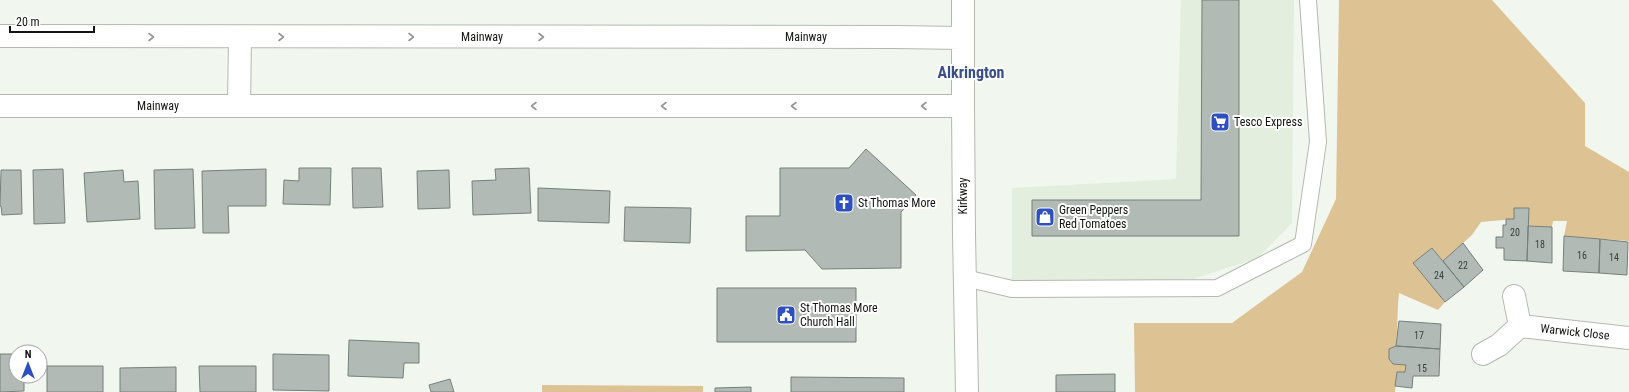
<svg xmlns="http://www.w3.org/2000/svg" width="1629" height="392" font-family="'Roboto Condensed',sans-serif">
<rect width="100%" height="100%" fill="#f1f7ee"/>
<!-- built -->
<path fill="#e4eede" d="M1181,0H1294L1292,223L1258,258L1193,279L1012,285V188L1176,179Z"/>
<!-- green -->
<path fill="#ddc293" d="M1339,0H1492L1585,103V146L1629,172V241L1564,236L1567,221H1553L1552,227L1528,226L1514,208V219L1481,222L1472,235L1443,261L1432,248L1414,263L1445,302L1438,310L1399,293C1397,312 1398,327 1396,346L1389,349V359L1393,364L1406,365L1405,372H1397L1395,392H1135L1134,323H1232L1302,272L1336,199Z
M542,385L703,386V392H542Z"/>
<!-- building -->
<path fill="#b1bab5" stroke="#767f7a" d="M1202,0H1239V236H1032V200H1201Z
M866,149L916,195L901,212V268L822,269L805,250L746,251V216H780V168H849Z
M299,168H331L330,205L283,204L284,180L299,181Z
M352,168H381L383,207L353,208Z
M529,168L531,213L473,215L472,181L496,180L495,169Z
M63,169L65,223L34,224L33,170Z
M193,169L195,228L155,229L154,170Z
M266,169V206H228L229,233H203L202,171Z
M1,170H21L22,214L2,215L1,206H0Z
M123,170L124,182L138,181L140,219L87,222L84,173Z
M449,170L450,208L418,209L417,171Z
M538,188L610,191L609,223L538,221Z
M625,207L691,208L690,243L624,241Z
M1514,208H1529L1527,261L1504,260V248H1496V237H1503V225H1506V219H1514Z
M1528,226L1552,227V263L1527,261Z
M1564,236L1600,239L1599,273L1563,271Z
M1600,239L1628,242L1627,275L1599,273Z
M1463,243L1483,270L1464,287L1443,261Z
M1432,248L1464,287L1445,302L1413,263Z
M717,288H856V342H717Z
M1399,321L1441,324L1440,349L1396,346Z
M349,340L419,343V363H404L403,378L348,376Z
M1396,346L1440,349L1439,376H1413L1412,388L1395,386L1397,372H1405L1406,365L1393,364L1389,359V349Z
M0,354H16V376H24V391L0,392Z
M273,354L329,355V391L273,390Z
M47,366H103V392H47Z
M199,366H256V392H200Z
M176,367V392H120V368Z
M1115,374V392H1056V375Z
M791,377L904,378V392H791Z
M450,379L454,392H431L429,385Z
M751,387V392H715V388Z"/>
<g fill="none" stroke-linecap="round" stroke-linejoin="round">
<defs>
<path id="lane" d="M965,278L1012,289L1217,288L1303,244L1318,142L1308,0"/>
<path id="street" d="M963,106L964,234L967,392
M1514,296L1520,326
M1483,354L1499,345L1520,326L1629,338"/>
<path id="secondary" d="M0,36L894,37L963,38
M0,106H963V0
M239,106L240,37"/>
</defs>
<!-- lane casing -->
<use href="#lane" stroke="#b3b9b0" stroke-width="18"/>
<!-- street casing -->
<use href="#street" stroke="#b3b9b0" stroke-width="24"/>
<!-- secondary casing -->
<use href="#secondary" stroke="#b3b9b0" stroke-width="24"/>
<!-- lane -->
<use href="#lane" stroke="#fff" stroke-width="16"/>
<!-- street -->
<use href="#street" stroke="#fff" stroke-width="22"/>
<!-- secondary -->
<use href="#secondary" stroke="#fff" stroke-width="22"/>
</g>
<!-- one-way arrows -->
<defs><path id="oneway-chevron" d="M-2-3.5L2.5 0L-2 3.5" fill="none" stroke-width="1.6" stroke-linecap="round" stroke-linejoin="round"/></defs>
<g stroke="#949594">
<use href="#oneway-chevron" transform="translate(151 37)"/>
<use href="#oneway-chevron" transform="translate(281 37)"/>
<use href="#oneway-chevron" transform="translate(411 37)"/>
<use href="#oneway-chevron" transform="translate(541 37)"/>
<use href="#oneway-chevron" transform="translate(534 106) rotate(-180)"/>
<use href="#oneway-chevron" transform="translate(664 106) rotate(-180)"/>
<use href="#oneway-chevron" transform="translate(794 106) rotate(180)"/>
<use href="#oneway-chevron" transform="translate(924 106) rotate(180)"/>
</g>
<!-- icons -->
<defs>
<symbol id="supermarket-square" viewBox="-11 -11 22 22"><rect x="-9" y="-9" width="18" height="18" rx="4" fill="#2d4fbf" stroke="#fff"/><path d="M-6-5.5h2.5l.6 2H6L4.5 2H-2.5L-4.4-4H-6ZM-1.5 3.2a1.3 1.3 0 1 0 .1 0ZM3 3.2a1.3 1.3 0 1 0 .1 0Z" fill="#fff"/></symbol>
<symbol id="church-square" viewBox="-11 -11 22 22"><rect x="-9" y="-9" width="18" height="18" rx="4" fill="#2d4fbf" stroke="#fff"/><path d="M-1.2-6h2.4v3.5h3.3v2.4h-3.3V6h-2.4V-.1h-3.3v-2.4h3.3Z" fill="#fff"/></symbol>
<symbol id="shop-square" viewBox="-11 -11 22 22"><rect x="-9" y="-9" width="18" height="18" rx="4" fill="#2d4fbf" stroke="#fff"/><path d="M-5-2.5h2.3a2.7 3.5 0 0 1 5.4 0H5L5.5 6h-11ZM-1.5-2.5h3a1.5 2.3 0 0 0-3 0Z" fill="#fff"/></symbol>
<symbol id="civic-square" viewBox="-11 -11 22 22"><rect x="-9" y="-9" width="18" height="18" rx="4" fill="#2d4fbf" stroke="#fff"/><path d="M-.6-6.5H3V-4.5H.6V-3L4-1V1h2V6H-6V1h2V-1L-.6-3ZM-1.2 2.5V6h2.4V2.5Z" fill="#fff"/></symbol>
</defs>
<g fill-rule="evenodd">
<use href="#supermarket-square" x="1209" y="111" width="22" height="22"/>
<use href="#church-square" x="833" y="192" width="22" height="22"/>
<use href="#shop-square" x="1034" y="206" width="22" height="22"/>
<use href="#civic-square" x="775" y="304" width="22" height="22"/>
</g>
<g text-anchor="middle" stroke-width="4" stroke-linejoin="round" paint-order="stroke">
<!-- number labels -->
<g font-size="10" fill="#3a3e3a">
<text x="1515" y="236">20</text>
<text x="1540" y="248">18</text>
<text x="1582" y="259">16</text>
<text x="1614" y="261">14</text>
<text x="1463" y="269">22</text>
<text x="1439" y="279">24</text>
<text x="1419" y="339">17</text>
<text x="1422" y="372">15</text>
</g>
<!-- street labels -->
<g font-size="12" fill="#121411" stroke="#fff">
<text x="482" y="41">Mainway</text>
<text x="806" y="41">Mainway</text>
<text x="158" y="110">Mainway</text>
<text transform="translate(963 196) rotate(-90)" y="4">Kirkway</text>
<text transform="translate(1575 332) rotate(6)" y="4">Warwick Close</text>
</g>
<!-- poi labels -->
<g font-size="12" fill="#121411" stroke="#fff" text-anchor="start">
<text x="1234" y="126">Tesco Express</text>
<text x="858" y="207">St Thomas More</text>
<text x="1059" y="214">Green Peppers<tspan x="1059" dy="14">Red Tomatoes</tspan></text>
<text x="800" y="312">St Thomas More<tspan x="800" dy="14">Church Hall</tspan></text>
</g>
<!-- district labels -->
<g font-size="16" font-weight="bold" fill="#384e88" stroke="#fff">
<text x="971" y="78">Alkrington</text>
</g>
</g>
<!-- north arrow -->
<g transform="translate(28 364)"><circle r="19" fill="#ffffff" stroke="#a0a1a0"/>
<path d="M0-3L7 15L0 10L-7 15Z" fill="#2d4fbf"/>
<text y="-6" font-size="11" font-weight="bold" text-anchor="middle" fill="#121411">N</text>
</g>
<!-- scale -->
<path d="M10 26v6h84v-6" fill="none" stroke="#121411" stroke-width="2"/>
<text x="16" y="26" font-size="12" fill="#121411" stroke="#ffffff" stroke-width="3" paint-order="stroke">20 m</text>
</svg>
